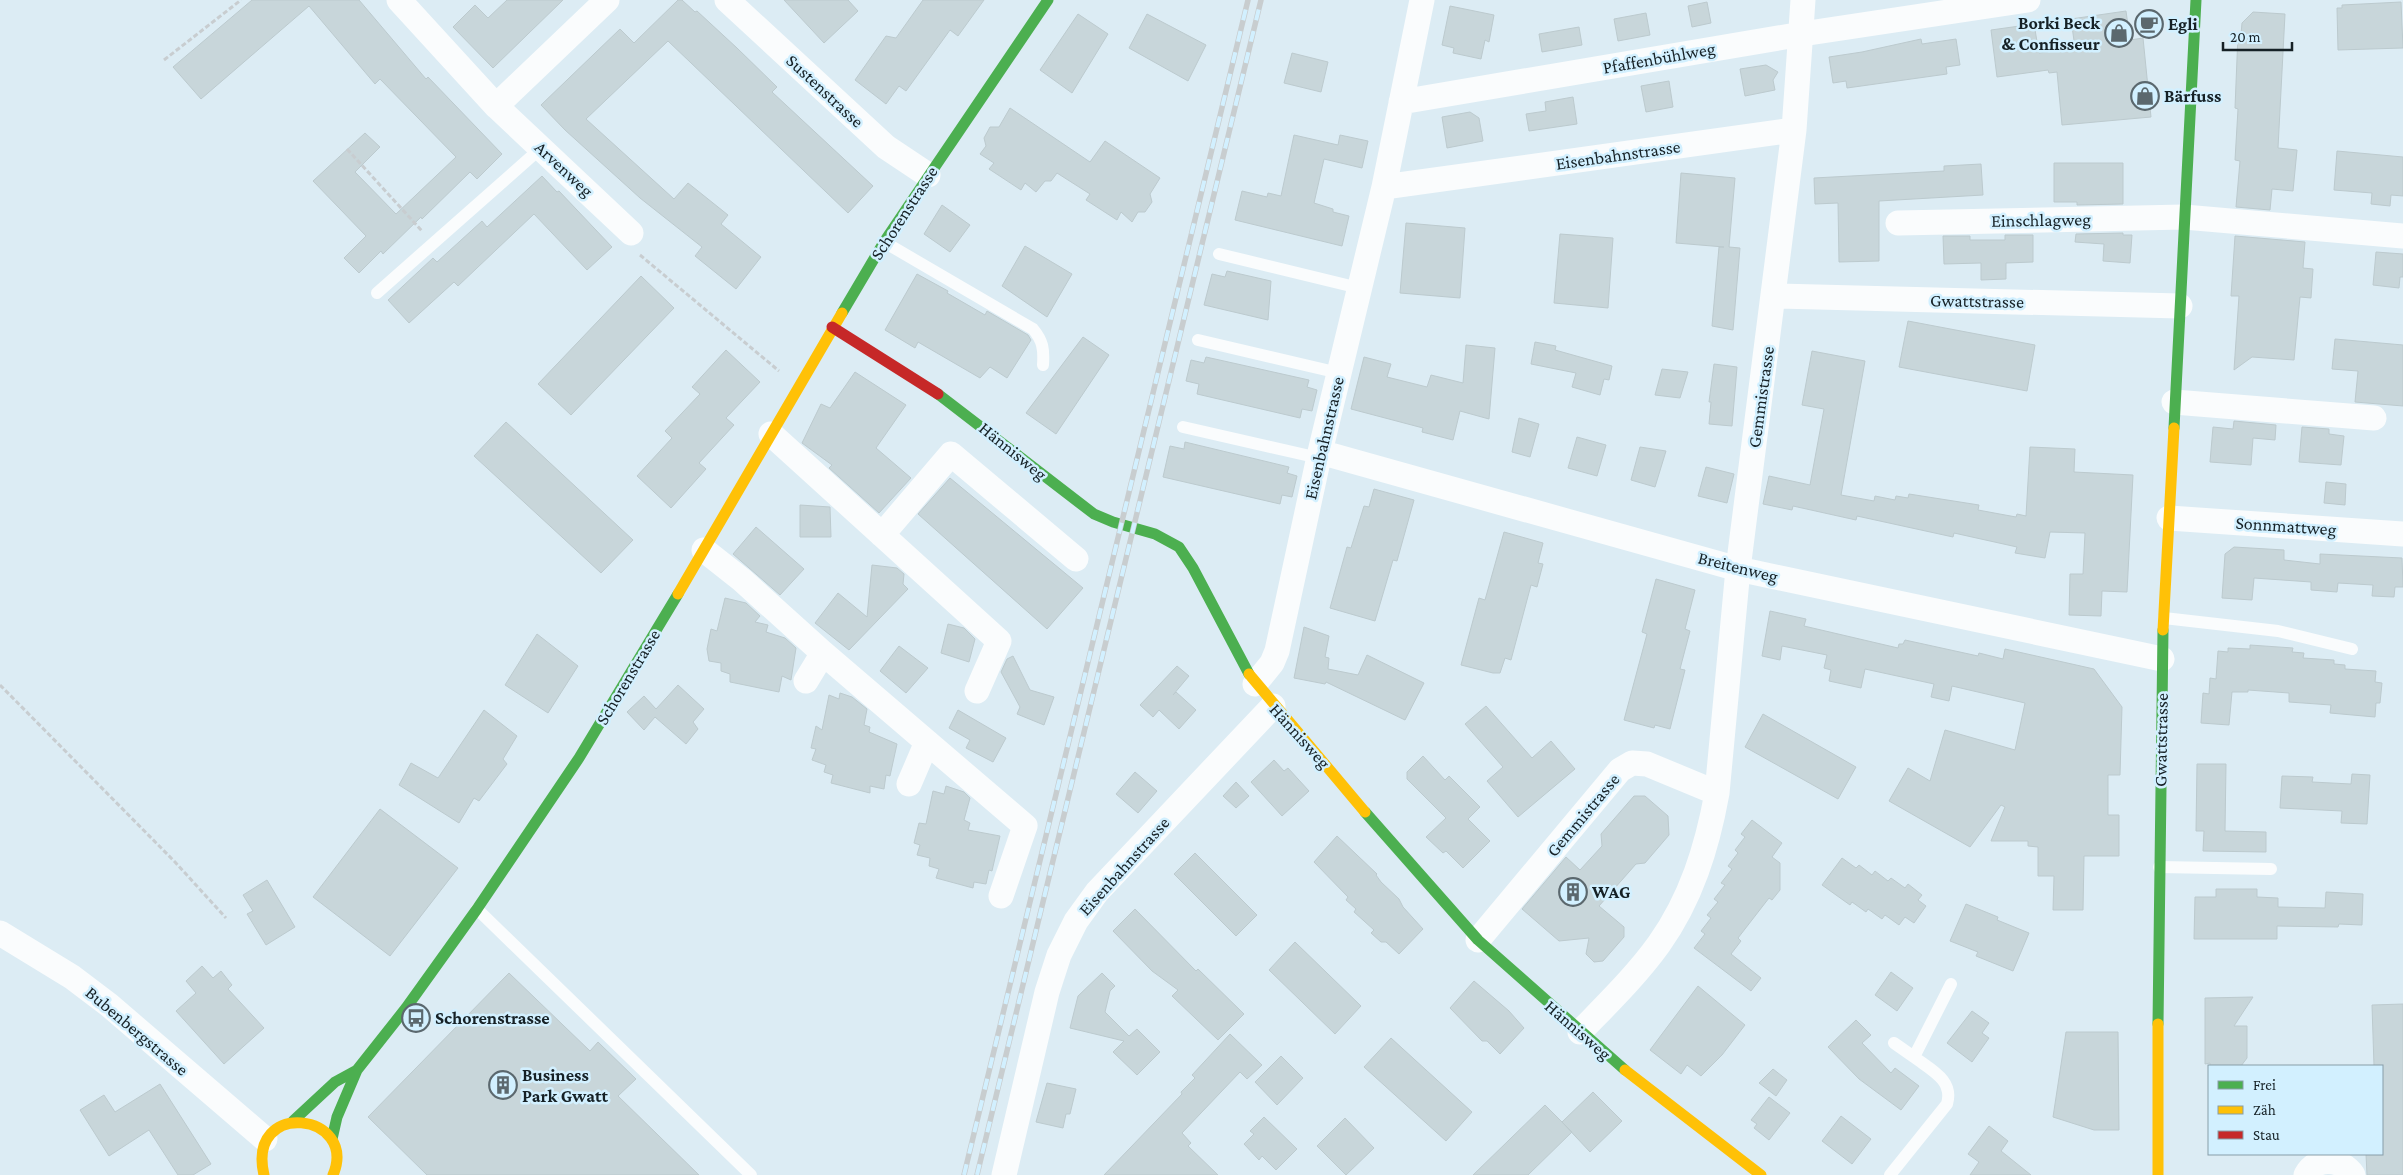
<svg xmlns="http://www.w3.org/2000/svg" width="2403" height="1175" font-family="'Crimson Pro',serif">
<rect width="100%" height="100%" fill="#dcecf4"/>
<!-- building -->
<path fill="#c8d6da" stroke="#bccace" d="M252,0H359L426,79L428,77L502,154L477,179L470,172L422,219L421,217L383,254L381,251L359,273L344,258L366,236L313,181L365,133L380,147L355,172L396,214L456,157L380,79L375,84L309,6L201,99L173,67Z
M507,0H563L493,68L453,27L475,5L488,18Z
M678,0H682L695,12L697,11L737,48L777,87L772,92L873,186L848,213L668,41L586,119L674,199L688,183L728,215L721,224L761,257L736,289L695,256L702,247L640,198L565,130L541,105L620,29L634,43Z
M784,0H848L858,11L824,43Z
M923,0H984L958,36L950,30L906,91L899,86L886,104L855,80L886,36L896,38Z
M1707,2L1711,23L1692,27L1688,6Z
M2401,2L2403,48L2338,50L2337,8H2342V5Z
M1450,6L1494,15L1489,42L1485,40L1481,59L1453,53L1454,48L1442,45Z
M2126,11L2130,40L2143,38L2151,117L2062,125L2057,72L2049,73L2048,70L1997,77L1991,30L2034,24L2039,53L2075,48L2071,19Z
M2253,12L2285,14L2278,148L2297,150L2293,191L2272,189L2270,210L2236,207L2240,161L2235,160L2238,109L2235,108L2238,34H2241L2242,23Z
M1646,13L1650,35L1618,41L1614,19Z
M1078,14L1108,34L1072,93L1040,70Z
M1147,14L1206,45L1188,81L1129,48Z
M1579,27L1582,45L1542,52L1539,34Z
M1921,39L1922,44L1956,39L1960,65L1946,67L1947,74L1847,88L1846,81L1833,83L1829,57L1862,52Z
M1292,53L1328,62L1321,92L1284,83Z
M1766,65L1778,72L1773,80L1775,90L1745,96L1740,69Z
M1669,81L1673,107L1646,112L1641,86Z
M1573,97L1577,124L1529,131L1526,114L1546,111L1545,102Z
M1010,108L1090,162L1105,141L1160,178L1150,194L1152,202L1145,212H1138L1132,222L1121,212L1117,220L1086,200L1090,194L1057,173L1051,181H1045L1036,192L1025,183L1021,190L989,169L994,163L980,154L986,146L984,138L990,127H999Z
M1470,112L1479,118L1483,141L1447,148L1442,117Z
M1294,135L1338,145L1340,135L1368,141L1362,168L1324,159L1314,203L1333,209V212L1349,216L1342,246L1235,220L1242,191L1267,197L1268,193L1281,196Z
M2337,151L2403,157V196L2391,195L2390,206L2371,204L2372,193L2334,190Z
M2054,163H2123V204L2077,205V202H2054Z
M1981,164L1983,195L1879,201V261L1839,262L1838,203L1815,204L1814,178L1944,171V166Z
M1681,173L1735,178L1729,247L1740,248L1733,330L1712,326L1719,247H1724L1676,243Z
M542,176L557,192L559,191L612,247L587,270L534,214L458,286L454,282L409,323L388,300L433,258L437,262L482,221L487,227Z
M942,205L970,225L950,252L924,234Z
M1406,223L1465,228L1460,298L1400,293Z
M2123,233V235H2132L2130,263L2103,261L2104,244L2075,242L2076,234Z
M1560,234L1613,238L1608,308L1554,303Z
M2005,235H2033V262L2006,263V279L1981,280V263L1944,264L1943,236H1970V240H2005Z
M2235,236L2305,242L2303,268L2313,269L2311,298L2300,297L2294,360L2252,357L2234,370L2239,296H2231Z
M1025,246L1072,274L1047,317L1002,286Z
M2376,252L2403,254V277H2400L2399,288L2373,285Z
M1227,271L1271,281L1268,320L1204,305L1212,274L1225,277Z
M917,274L948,291L947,293L985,315L987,311L1028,335L1031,340L1007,378L990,367L980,378L918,342L915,348L885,330Z
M641,276L674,308L571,415L538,384Z
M1908,321L2035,345L2027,391L1899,367Z
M1083,337L1109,355L1056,434L1026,413Z
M2335,339L2403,345V406L2355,402L2358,371L2332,369Z
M1535,342L1556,346L1555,350L1612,366L1609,380L1604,379L1600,395L1572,387L1576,373L1531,364Z
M1466,345L1495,348L1489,419L1460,411L1453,440L1422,432L1423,428L1351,409L1364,357L1391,364L1387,377L1427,387L1431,375L1463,383Z
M726,350L760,382L726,418L734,425L699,463L706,469L671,508L637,476L672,438L665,431L700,394L692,387Z
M1812,351L1865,361L1841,495L1874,501L1875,496L1895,500L1896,496L1908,498L1909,494L1979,505L1978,510L2016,517L2017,514L2026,516L2030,447L2075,449L2074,472L2133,475L2127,592L2102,591L2101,616L2069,615L2070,574H2083L2085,533L2050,532L2045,558L2015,553L2017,547L1954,533L1953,537L1857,516L1856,520L1793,506L1792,510L1763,504L1769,476L1810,485L1824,409L1802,405Z
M1206,357L1309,380L1307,387L1317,390L1312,411L1302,409L1300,418L1197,394L1199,384L1186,381L1191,360L1204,363Z
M1714,364L1737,367L1732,426L1709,424L1711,402H1709Z
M1662,369L1688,372L1680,398L1655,395Z
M855,372L906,405L876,448L911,478L879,513L829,468L832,465L802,443L821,404L830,408Z
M1519,418L1539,424L1530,457L1512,452Z
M2234,421L2276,425L2275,440L2253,438L2251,465L2210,462L2213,427L2233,429Z
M506,422L633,540L601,573L474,456Z
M2302,427L2329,429V434L2344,436L2341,465L2299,462Z
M1577,437L1606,445L1597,476L1568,468Z
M1185,442L1289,467L1287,473L1297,476L1292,497L1282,495L1280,504L1163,477L1170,446L1184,449Z
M1640,447L1666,451L1655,487L1631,480Z
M1706,467L1734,474L1727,503L1698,496Z
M950,478L1083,588L1047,629L918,514Z
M2326,482L2346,484L2345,505L2324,503Z
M1374,489L1414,500L1397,561L1393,560L1375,621L1330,608L1347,547L1351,548L1364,506L1369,507Z
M800,505L830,507L831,537H800Z
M756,527L804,569L780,595L733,554Z
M1504,532L1543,543L1538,563L1543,564L1537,587L1531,585L1511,660L1505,658L1500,673H1493L1461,665L1479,598L1485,600Z
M2234,547L2284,550V560L2320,564V554L2402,558L2403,587H2395L2394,597L2372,596L2373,585L2338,583L2337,592L2311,590V582L2254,578L2252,600L2222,598L2225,554Z
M872,565L897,568L904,574L903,584L908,589L849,650L815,623L838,593L867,617Z
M1656,579L1695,590L1685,629L1690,631L1680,669L1685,670L1670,729L1655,725L1654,728L1624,720L1647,634L1642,632Z
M725,598L746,603L760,616L755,622L768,625L766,632L785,638L796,648L791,680L782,676L779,692L730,682V674L721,671V663L709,661L707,649L711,629L717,631Z
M1770,611L1806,619L1804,626L1898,648L1899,644H1903L1905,640L1978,656L1979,653L2003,659L2005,649L2094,669L2122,707L2120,775H2108V815H2119V856H2084L2083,910H2053L2054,876H2038V847L2028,846V841H1991L2005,807L2001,805L1970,847L1889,801L1908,768L1930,781L1945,730L2015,750L2025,703L1952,686L1949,701L1931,697L1934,684L1865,669L1861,688L1829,681L1831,670L1824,668L1827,655L1782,646L1780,660L1762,656Z
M948,624L964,628L975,639L969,662L941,653Z
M1304,627L1329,636L1325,657L1329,658L1328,669L1358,675L1367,655L1424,683L1405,720L1326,682L1325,684L1294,678Z
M537,634L578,666L548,713L505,685Z
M2250,645L2293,648L2292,652L2304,653L2303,658L2334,660V664L2345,665V669L2376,671L2375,682L2382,683L2380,703H2376L2375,717L2330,713L2331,705L2289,702V693L2248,690V692H2232L2229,725L2201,723L2203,693L2209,694L2210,678L2216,679L2218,651L2228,652V648L2250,649Z
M899,646L928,668L906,693L880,671Z
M1013,656L1030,690L1054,697L1044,725L1017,714L1020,707L1001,672L1007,659Z
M1177,666L1189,676L1173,695L1176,692L1196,710L1179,729L1159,710L1153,717L1140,705Z
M678,685L704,709L693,722L698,729L686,744L655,717L644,730L627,712L644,696L656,709Z
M840,693L852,697L867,709L864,725L870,727L869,732L897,744L890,776L886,775L884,789L870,786V793L831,783L833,775L824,772L826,765L812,760L816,749L811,748L816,726L822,730L829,695L839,699Z
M1486,706L1532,758L1551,741L1575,769L1518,817L1487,781L1503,767L1465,724Z
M484,710L517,736L503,759L507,764L479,801L474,798L459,823L399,785L411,763L438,778Z
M958,710L1006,738L993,762L966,748L970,740L949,728Z
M1763,714L1856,767L1838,799L1745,747Z
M1423,756L1445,780L1449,776L1480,807L1468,819L1490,841L1463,868L1446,851L1443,853L1426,837L1446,818L1407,779V772Z
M1274,760L1284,771L1288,768L1309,791L1282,816L1251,782Z
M2197,764H2226L2225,831L2266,832V852L2203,851L2204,831H2196Z
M1135,772L1157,791L1138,813L1116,794Z
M2352,774L2370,775L2367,824L2341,823L2342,811L2280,808L2282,776L2313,777L2312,782L2351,784Z
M1236,782L1249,796L1236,808L1223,796Z
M946,786L964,792L970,798L964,820L970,823L968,830L1000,836L992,871L989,870L986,884L974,882L973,888L936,878L939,869L929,866L930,858L917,855L920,845L914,843L919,823L926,824L933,791L944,794Z
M1634,796H1645L1668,816L1669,835L1645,863L1636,864L1599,906L1624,927V937L1603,961L1594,962L1586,954L1589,938L1559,941L1522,909L1566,857L1580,870L1602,846L1601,834Z
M380,809L458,868L390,956L313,897Z
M1752,820L1782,843L1772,857L1780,863V890L1772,900L1769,898L1738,938L1741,941L1731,954L1761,978L1751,991L1694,948L1705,934L1701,931L1711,918L1707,915L1718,902L1714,899L1725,885L1721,883L1732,869L1728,866L1738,853L1735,850L1745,837L1741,834Z
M1337,836L1377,874L1376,875L1381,882L1399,899L1403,907L1423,929L1399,954L1386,942H1381L1371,933L1374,930L1354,912L1356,909L1346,900L1348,897L1314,862Z
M1195,853L1257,915L1236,936L1174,874Z
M1842,858L1856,868L1859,865L1872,875L1875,871L1888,881L1891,878L1905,888L1908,884L1922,895L1918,900L1926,906L1914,923L1905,917L1899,925L1885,915L1882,919L1868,909L1866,912L1852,902L1850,905L1822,885Z
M267,880L295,927L266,945L247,914L253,911L243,895Z
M2216,889H2257V897L2278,898V907L2325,908L2326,892L2363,894L2362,925L2339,924L2338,927L2277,926V939H2194L2195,897H2216Z
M1966,904L1998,917L1997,920L2029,933L2013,971L1976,956L1978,952L1950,941Z
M1135,909L1196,971L1198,969L1244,1014L1218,1040L1172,996L1178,990L1152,971L1113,931Z
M1295,942L1361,1006L1335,1034L1269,970Z
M202,966L213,978L221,971L232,985L228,989L264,1028L224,1064L176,1011L196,993L186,981Z
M1891,972L1913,988L1897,1011L1875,995Z
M509,973L590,1051L598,1042L636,1079L618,1096L699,1175H427L368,1117Z
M1102,973L1115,986L1110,991L1105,1012L1129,1036L1137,1029L1160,1052L1137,1075L1113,1052L1124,1041L1070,1028L1078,996Z
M1474,981L1509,1011L1524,1028L1500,1054L1487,1041H1482L1450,1008Z
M1698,986L1745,1025L1722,1055L1701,1076L1687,1065L1681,1074L1650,1050Z
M2253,997L2234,1026H2247V1058L2241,1066H2210V1063L2205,1064V998Z
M2403,1004V1175H2367L2366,1154H2382V1066H2374L2372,1005Z
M1972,1011L1989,1023L1982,1033L1989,1038L1972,1062L1947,1043Z
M1856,1020L1871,1035L1862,1043L1891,1073L1895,1068L1919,1086L1901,1110L1859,1079L1828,1047Z
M2066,1032H2118L2119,1130H2094L2053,1117Z
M1230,1034L1262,1065L1247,1079L1240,1072L1182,1133L1191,1143L1188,1146L1218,1175H1104L1182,1094L1181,1092L1195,1078L1192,1075Z
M1391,1038L1472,1112L1446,1141L1364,1067Z
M1281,1056L1303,1078L1277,1105L1255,1082Z
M1773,1069L1787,1080L1776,1096L1759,1083Z
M1047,1083L1076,1089L1070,1114H1066L1063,1128L1036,1122Z
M160,1084L211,1164L193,1175H178L149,1130L109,1156L80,1110L104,1095L115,1112Z
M1593,1092L1622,1121L1590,1152L1562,1122Z
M1769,1097L1790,1113L1769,1140L1754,1128L1757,1124L1751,1120Z
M1545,1105L1572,1132L1528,1175H1473Z
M1841,1116L1871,1139L1852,1164L1822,1141Z
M1264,1117L1297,1149L1276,1170L1262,1156L1259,1160L1244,1144L1254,1134L1250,1131Z
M1345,1118L1374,1148L1346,1175L1317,1146Z
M1989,1126L2008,1141L2001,1151L2031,1175H1970L1979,1162L1968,1154Z"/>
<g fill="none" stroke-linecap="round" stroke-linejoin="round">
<!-- path -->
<path stroke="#c8cdd0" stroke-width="3" stroke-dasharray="5 2.5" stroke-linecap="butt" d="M164,60L241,0
M347,149L422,231
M640,255L779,371
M0,685L175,862L226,918"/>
<!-- lane -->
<path stroke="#fafcfd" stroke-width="12" d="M884,242L1033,329C1043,341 1044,349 1043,365
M1219,254L1359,288
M377,293L541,148
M1198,340L1339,373
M1183,427L1319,458
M2164,618L2278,631L2352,649
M2159,867L2271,869
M477,909L751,1175
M1894,1043L1914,1057
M1890,1175L1947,1104C1954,1080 1931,1070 1914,1057L1951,984"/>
<!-- street -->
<path stroke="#fafcfd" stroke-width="25" d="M399,0L496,106L631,233
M727,0L886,147L928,175
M1401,102L1802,34L2028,0
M496,106L607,0
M1384,187L1794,130
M1898,223L2184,217L2403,236
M1774,296L2180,306
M2174,402L2374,418
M771,434L999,641L977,691
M1320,452L1738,569L2162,659
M2169,518L2403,534
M882,535L951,454L1076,559
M704,550L742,580L823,653L1025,826L1001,896
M806,681L823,653
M1255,684L1272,663L1277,651L1320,452L1384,187L1422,0
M909,784L927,742
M0,933L72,977L109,1005L265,1139
M1478,940L1620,770L1632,763L1647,764L1717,793
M1580,1032C1607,1004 1636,976 1659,944C1691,899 1707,848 1717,793L1738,569L1794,130L1803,0
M1004,1175L1047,992L1059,955L1076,921L1097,892L1273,706
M2306,1175C2317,1155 2342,1159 2353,1175"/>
<!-- fast -->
<path stroke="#4caf50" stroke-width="11" d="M842,313L884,242L1048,0
M938,394L1094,514L1113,522L1155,534L1179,547L1193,568L1249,674
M2174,428L2196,0
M1365,812L1478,940L1625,1070
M2158,1024L2163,630
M293,1121L335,1082L357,1070
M332,1139L337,1117L357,1070L406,1008L477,909L579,758L678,594"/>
<!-- slow -->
<path stroke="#ffc107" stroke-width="11" d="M678,594L842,313
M2163,630L2174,428
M1249,674L1365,812
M1625,1070L1761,1175
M264,1175C246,1098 359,1113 333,1175
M2158,1175V1024"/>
<!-- jam -->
<path stroke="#c62828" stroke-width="11" d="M832,327L938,394"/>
<defs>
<path id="rail" d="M964,1175L1248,0
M977,1175L1261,0"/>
</defs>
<!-- rail casing -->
<use href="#rail" stroke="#c8cdcf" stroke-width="5.5"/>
<!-- rail -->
<use href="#rail" stroke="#d2f0ff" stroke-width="4" stroke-dasharray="11" stroke-linecap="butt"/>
</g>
<!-- icons -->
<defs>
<symbol id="cafe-ring" viewBox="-11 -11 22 22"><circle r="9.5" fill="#d2f0ff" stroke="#5b686e" stroke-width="1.5"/><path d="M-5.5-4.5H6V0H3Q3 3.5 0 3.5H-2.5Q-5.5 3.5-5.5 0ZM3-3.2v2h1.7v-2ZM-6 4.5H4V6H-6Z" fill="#5b686e"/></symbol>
<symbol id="shop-ring" viewBox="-11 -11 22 22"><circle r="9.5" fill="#d2f0ff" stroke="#5b686e" stroke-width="1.5"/><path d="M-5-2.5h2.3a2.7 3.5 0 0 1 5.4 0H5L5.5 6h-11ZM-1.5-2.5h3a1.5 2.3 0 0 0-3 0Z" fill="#5b686e"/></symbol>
<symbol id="building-ring" viewBox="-11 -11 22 22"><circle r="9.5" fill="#d2f0ff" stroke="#5b686e" stroke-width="1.5"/><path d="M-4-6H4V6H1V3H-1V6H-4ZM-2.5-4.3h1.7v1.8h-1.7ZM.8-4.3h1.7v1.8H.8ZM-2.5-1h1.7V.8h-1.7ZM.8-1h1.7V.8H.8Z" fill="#5b686e"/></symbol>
<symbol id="bus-ring" viewBox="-11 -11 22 22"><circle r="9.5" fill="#d2f0ff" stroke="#5b686e" stroke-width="1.5"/><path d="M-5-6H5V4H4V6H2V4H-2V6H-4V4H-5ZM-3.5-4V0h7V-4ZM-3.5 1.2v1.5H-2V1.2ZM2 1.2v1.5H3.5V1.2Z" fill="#5b686e"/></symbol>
</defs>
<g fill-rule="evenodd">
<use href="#cafe-ring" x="2133" y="8" width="32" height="32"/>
<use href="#shop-ring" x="2103" y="17" width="32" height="32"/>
<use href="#shop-ring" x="2129" y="80" width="32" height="32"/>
<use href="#building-ring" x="1557" y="876" width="32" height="32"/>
<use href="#bus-ring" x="400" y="1002" width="32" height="32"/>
<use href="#building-ring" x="487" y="1069" width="32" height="32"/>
</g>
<g text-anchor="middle" stroke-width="5" stroke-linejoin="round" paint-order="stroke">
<!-- poi labels -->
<g font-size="18" font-weight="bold" fill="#162126" stroke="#d2f0ff" text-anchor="start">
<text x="2100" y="29" text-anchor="end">Borki Beck<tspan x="2100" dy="21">&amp; Confisseur</tspan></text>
<text x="2168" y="30">Egli</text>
<text x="2164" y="102">Bärfuss</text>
<text x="1592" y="898">WAG</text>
<text x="435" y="1024">Schorenstrasse</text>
<text x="522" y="1081">Business<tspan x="522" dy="21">Park Gwatt</tspan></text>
</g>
<!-- street labels -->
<g font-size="18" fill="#162126" stroke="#d2f0ff">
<text transform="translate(1659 58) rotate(-10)" y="6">Pfaffenbühlweg</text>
<text transform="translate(825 91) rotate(43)" y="6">Sustenstrasse</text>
<text transform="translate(1618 155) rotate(-8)" y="6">Eisenbahnstrasse</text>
<text transform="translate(564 169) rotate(43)" y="6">Arvenweg</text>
<text transform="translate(904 213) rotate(-57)" y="6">Schorenstrasse</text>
<text transform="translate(2041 220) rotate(-1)" y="6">Einschlagweg</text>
<text transform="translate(1977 301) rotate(1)" y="6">Gwattstrasse</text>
<text transform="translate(1761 397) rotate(-82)" y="6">Gemmistrasse</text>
<text transform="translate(1324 438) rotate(-77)" y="6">Eisenbahnstrasse</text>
<text transform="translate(1013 451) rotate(39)" y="6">Hännisweg</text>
<text transform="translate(2286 526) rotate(4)" y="6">Sonnmattweg</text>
<text transform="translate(1738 567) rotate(14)" y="6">Breitenweg</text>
<text transform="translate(628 677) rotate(-59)" y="6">Schorenstrasse</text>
<text transform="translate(1300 736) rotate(48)" y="6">Hännisweg</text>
<text transform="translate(2161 740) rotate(-89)" y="6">Gwattstrasse</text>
<text transform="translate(1583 815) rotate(-50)" y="6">Gemmistrasse</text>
<text transform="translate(1124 866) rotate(-48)" y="6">Eisenbahnstrasse</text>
<text transform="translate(1578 1030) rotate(41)" y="6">Hännisweg</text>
<text transform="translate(137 1031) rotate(40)" y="6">Bubenbergstrasse</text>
</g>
</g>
<!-- legend -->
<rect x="2208" y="1065" width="175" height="90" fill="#d2f0ff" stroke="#879da8"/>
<rect x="2218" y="1081" width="25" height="8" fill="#4caf50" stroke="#879da8"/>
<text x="2253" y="1090" font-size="15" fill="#162126">Frei</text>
<rect x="2218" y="1106" width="25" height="8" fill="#ffc107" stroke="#879da8"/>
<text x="2253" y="1115" font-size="15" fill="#162126">Zäh</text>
<rect x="2218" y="1131" width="25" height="8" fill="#c62828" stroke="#879da8"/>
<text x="2253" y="1140" font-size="15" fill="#162126">Stau</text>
<!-- scale -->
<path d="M2223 42v8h69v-8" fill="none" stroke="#162126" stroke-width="2.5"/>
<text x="2230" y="42" font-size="15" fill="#162126" stroke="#d2f0ff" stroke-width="4" paint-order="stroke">20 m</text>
</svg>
